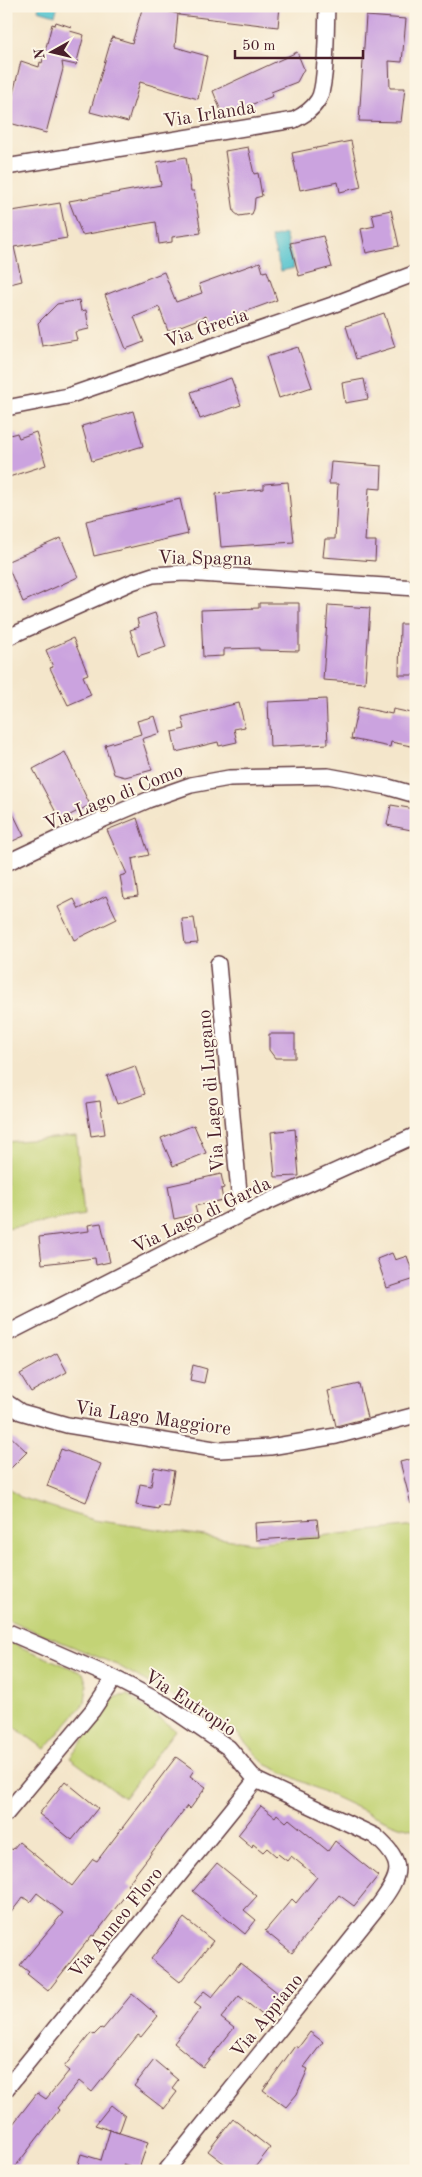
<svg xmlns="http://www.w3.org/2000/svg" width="422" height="2177" font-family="'Old Standard TT',serif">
<rect width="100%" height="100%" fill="#fcf5e5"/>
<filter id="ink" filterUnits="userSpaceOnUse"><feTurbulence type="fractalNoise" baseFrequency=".02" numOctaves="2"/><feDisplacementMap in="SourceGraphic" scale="10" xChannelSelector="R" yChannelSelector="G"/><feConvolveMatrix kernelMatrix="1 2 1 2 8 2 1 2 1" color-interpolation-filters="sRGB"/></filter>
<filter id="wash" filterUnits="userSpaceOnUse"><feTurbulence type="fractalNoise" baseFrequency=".0096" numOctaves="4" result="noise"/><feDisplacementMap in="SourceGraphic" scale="20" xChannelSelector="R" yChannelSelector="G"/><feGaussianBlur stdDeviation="1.12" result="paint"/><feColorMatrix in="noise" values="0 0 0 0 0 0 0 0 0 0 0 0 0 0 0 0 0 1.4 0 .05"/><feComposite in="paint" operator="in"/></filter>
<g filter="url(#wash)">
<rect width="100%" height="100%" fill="#f4e6cb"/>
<!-- green -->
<path fill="#c3d376" stroke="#867950" d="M76,1136L84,1215L6,1228V1142Z
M6,1485L20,1497L93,1520L253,1543L416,1526V1830L399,1826L379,1818L265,1764L237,1733L117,1665L6,1619Z
M6,1641L83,1673L87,1685L85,1702L45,1749L6,1721Z
M128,1695L175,1730L124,1798L70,1758L115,1697Z"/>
<!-- water -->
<path fill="#57c4cf" stroke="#50727d" d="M39,6H58L55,15L38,10Z
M285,234L294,268L281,271L271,238Z"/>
<g id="blocks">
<!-- building -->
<path fill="#cba3df" d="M143,6H159V9L178,14L175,47L207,56L198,99L140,82L128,122L90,112L112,37L132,43Z
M180,6H280L278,27L179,15Z
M366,16L406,19L402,62L389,61L390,88H405L401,122L359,121Z
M56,22L71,27L70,31L84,35L76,65L62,62L63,69L46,133L6,122L21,61L39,67L40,62L42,63L52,24L55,25Z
M297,52L304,69L297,82L271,92L273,96L223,116L213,91Z
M351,141L361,187L340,192L338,182L300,190L292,153Z
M248,147L254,174L258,173L262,196L255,198L254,209L252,214L239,216L234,212L225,151Z
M186,157L191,191H194L201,233L172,237V242L159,244L156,222L82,235L69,201L161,185L157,162Z
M60,203L67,238L14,247L22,281L6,285V212Z
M391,210L399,246L366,253L361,229L375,226L372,214Z
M323,236L332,267L299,276L290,243Z
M260,262L263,272L267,271L277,300L209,325L206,316L168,331L159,307L134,317L144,342L126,349L105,295L164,272L176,302L202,293L199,284Z
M79,300L81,311L86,310L89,329L75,332L77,340L42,346L38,323L57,304Z
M384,313L395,347L356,359L346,326Z
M298,347L312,387L279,398L266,357Z
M231,378L241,405L200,419L191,392Z
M364,379L368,399L345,403L342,383Z
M133,411L143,446L92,461L82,426Z
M36,432L46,465L6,478V436L17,433L19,438Z
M331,462L382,466L381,489L369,488L365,541H376L375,561L323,557L325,539H335L338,484H329Z
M288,482L294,542L221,547L216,494L264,489V484Z
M180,499L188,534L94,556L86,521Z
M61,538L78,577L23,602L6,562Z
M259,603H299V651L259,650V648L224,649V656L203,657L201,610L259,608Z
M328,605L370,608L365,683L323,680Z
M155,613L166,647L138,656L130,630L139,627L137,619Z
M400,624H416V675H399Z
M73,638L88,674L83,676L91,695L68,705L50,668L53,667L46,650Z
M326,699L328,744L270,747L268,702Z
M239,703L245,727L234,729L237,742L219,746L218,742L176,752L172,732L185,729L182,717Z
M358,707L392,714L393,709L416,714V747L391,742L390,747L351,739Z
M155,716L160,733L142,739L152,770L125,777L114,774L105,745L141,734L137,721Z
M65,752L90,805L60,820L33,769Z
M6,799L24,836L6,844Z
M391,805L415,809L411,830L387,825Z
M137,818L149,855L132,859L138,896L124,898L120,876L127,874L107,830Z
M106,896L117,919L74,940L58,907L74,899L79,909Z
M194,918L198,943L185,944L182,919Z
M269,1034H295V1058H275L269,1050Z
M135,1066L145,1094L117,1104L107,1076Z
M100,1101L105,1134L91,1136L86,1103Z
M194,1125L206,1153L173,1166L161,1138Z
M295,1129L299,1176L275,1177L271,1132Z
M221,1174L224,1188L221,1189L223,1200L195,1206L197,1214L174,1219L168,1186Z
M101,1223L110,1262L96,1265L95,1258L42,1264L39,1237L89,1231L88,1225Z
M392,1253L395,1260L407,1256L415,1279L387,1288L377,1259Z
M57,1353L67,1372L31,1392L20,1374Z
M193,1365L207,1369L204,1383L190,1380Z
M359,1384L367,1418L336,1426L328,1391Z
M6,1432L27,1452L6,1473Z
M61,1449L101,1464L86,1502L47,1486Z
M416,1458V1504H411L400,1462Z
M154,1467L174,1471L168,1506L159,1505L158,1509L136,1505L140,1484L151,1486Z
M317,1519L319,1536L256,1540L255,1523Z
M176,1757L194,1770L190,1776L206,1787L190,1809L187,1806L127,1885L131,1888L94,1936L92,1935L48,1991L27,1974L29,1972L20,1965L63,1913L37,1893L30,1902L23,1897L6,1919V1843L12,1850L19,1842L72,1886L93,1859L97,1861Z
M65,1781L98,1808L72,1840L39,1814Z
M261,1806L275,1817L277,1814L286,1822L289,1819L328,1851L335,1841L378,1876L354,1906L339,1895L292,1953L265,1931L292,1899L296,1903L317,1877L291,1856L287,1861L278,1854L276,1856L267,1848L263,1852L253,1844L252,1847L238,1835Z
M217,1863L257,1896L244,1910L256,1920L245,1934L193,1891Z
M184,1918L213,1941L180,1982L151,1959Z
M240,1963L283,1997L266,2018L239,1996L221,2018L234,2028L203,2067L174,2043L201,2008L194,2003L204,1991L212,1997Z
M132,1994L158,2016L141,2037L138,2035L92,2092L79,2081L57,2108L59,2110L12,2171H6V2133L37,2093L46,2099L69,2071L64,2067L91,2033L94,2035L101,2028L103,2029Z
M310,2032L323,2042L304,2067L308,2069L297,2094L286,2107L263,2090L295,2046L298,2048Z
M154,2060L178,2080L172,2088L177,2092L164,2109L134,2086Z
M111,2105L125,2116L119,2133L95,2125Z
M233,2119L270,2148L252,2171H234L208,2151Z
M110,2130L148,2142L139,2169L123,2164L125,2171H76L81,2154L101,2160Z"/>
</g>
</g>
<g filter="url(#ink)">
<use href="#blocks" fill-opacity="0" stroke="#643d43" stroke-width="1"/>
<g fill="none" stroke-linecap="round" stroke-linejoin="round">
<defs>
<path id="minor" d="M6,167L294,120C304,115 312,110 318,100C327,87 326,25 327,6
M6,408L68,396L332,305L416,273
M6,638L132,582L153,575L184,573L416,588
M6,863L57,839L148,800L191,785L229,778L328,776L388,787L416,795
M218,964L241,1214
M6,1334L241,1214L416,1135
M6,1402L21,1412L67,1425L220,1450L270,1447L336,1436L416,1415
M6,1631L114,1678L166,1705L229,1748L256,1780L375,1836C406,1863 401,1875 379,1905L166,2171
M6,1814L92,1711L114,1678
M6,2089L256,1780"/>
</defs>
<!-- minor casing -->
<use href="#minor" stroke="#643d43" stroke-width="18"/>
<!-- minor -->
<use href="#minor" stroke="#fff" stroke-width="15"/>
</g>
</g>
<g text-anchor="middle" stroke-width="4" stroke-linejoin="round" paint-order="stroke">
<!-- street labels -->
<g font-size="19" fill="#4a1f2b" stroke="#fcf5e5">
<text transform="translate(209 113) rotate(-9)" y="7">Via Irlanda</text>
<text transform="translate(206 327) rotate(-19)" y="7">Via Grecia</text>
<text transform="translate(205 557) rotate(1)" y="7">Via Spagna</text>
<text transform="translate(113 796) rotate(-22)" y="7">Via Lago di Como</text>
<text transform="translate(210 1091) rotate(-95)" y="7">Via Lago di Lugano</text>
<text transform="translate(201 1214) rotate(-26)" y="7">Via Lago di Garda</text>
<text transform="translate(153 1417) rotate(8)" y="7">Via Lago Maggiore</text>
<text transform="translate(191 1702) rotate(33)" y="7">Via Eutropio</text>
<text transform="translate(115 1922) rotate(-51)" y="7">Via Anneo Floro</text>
<text transform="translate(266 2015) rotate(-51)" y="7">Via Appiano</text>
</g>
</g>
<!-- margin -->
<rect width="422" height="2177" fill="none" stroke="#fcf5e5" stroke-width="25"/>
<!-- north arrow -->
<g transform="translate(52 52) rotate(262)" stroke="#fcf5e5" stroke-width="4" paint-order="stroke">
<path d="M0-4L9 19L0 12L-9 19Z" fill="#4a1f2b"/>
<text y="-8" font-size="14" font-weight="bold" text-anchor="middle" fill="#4a1f2b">N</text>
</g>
<!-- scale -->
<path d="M235 50v8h128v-8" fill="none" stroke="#4a1f2b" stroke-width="2.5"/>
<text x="242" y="50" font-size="15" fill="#4a1f2b" stroke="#fcf5e5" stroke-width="4" paint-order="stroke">50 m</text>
</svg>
